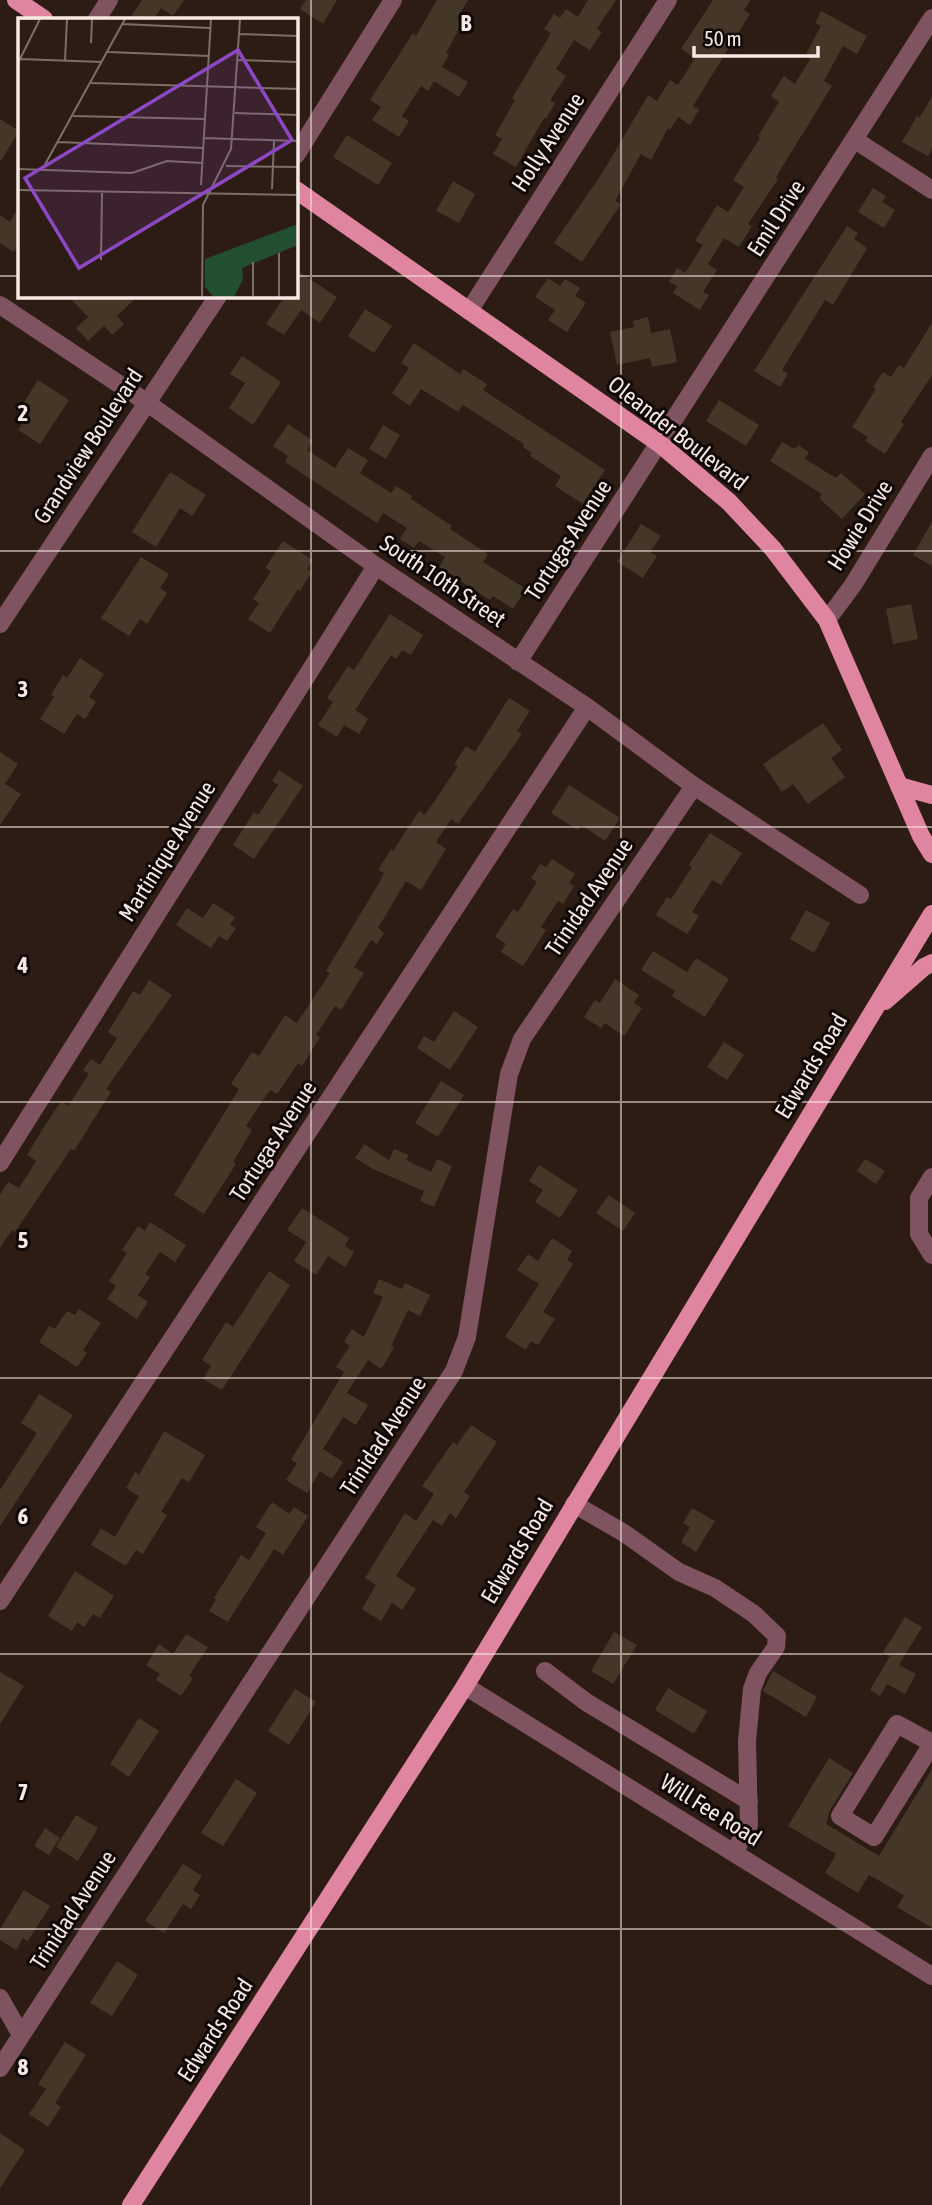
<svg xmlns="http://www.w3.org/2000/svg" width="932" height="2205" font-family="'Asap Condensed',sans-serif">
<rect width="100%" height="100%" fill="#2d1c14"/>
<!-- building -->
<path fill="#443728" d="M142,0H184L173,16L161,8L154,19H129Z
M306,0H337L323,24L300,9Z
M437,0H468L457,19L463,22L446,53L449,55L442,67L468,82L459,97L434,81L428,91L421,86L402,116L409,121L399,137L372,120L381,107L370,100L413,33L416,36Z
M588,0H616L597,29L602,32L590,50L574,40L556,69L566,76L550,100L555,103L546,119L544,118L516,167L493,154L502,139L495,135L515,100L512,98L551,33L544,29L554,14L560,18L566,9L578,17Z
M713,0H751L744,10L750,14L693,106L699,110L690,125L678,117L670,130L668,128L651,160L641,154L615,201L621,204L582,262L554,243L603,172L648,95L657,101L670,80L678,85L695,58L681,49Z
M821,11L867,36L857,54L843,46L824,81L832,86L776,177L778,179L748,224L752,226L739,247L724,238L708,264L717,270L703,292L709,295L700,310L673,293L677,286L669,282L677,268L685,273L703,245L695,241L717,205L728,212L744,187L733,180L760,138L758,136L779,102L771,96L784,76L795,84L810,59L805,56L821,26L815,23Z
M932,97V149L928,156L902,142L917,116L919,118Z
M0,119L19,131L0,162Z
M347,135L392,163L378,185L333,157Z
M453,181L475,194L459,223L436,211Z
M873,188L886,196L882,202L895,210L884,228L858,212Z
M19,206V244L14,252L0,243V215L10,222Z
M847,226L858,233L854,239L867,248L833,305L825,300L782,370L788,374L780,387L754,371Z
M296,270L337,297L320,323L301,310L284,335L266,324L283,299L278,296H296Z
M548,278L560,286L565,279L580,288L575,296L586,303L567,332L548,320L555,310L535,297Z
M68,296H138L117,316L124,324L112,335L104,326L88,341L76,328L88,317Z
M365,309L392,326L374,353L348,336Z
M648,317L651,333L670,329L677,362L652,367L650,358L617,365L610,332L634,327L633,321Z
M932,323V375L901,422L904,424L885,454L865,441L868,437L852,427L876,389L873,387L883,372L891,377L899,365L904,368Z
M414,343L460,374L463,369L487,384L483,390L605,470L583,504L555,486L561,476L530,456L532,453L523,447L524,444L463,405L458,412L421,389L410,406L392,393L409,368L401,363Z
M242,356L281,382L253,425L229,408L245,383L230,374Z
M38,380L69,400L40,444L18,430L27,416L19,410Z
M719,400L759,425L746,446L706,421Z
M288,424L313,441L307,450L335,468L348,448L368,460L360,473L391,493L396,486L412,496L411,499L452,526L450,529L488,554L483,562L526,589L513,609L493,596L490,600L439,567L445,557L419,541L414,548L400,539L407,528L383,513L377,523L285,462L288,456L273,446Z
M383,425L400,435L386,459L369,449Z
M782,442L795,449L798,445L809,452L805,459L836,478L841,473L865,494L842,519L819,498L822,494L770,461Z
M170,472L206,495L192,516L180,508L156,547L132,532Z
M932,522V566L913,555Z
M641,524L661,536L650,552L657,556L643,578L617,562Z
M283,541L313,560L307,569L312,572L300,591L298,589L270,633L248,619L259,603L253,599L271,571L265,568Z
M141,557L169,574L160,588L167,593L147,624L140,619L129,636L101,618Z
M911,604L918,639L893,644L886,609Z
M390,614L423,635L411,655L402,650L396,659L391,655L355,710L368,719L359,734L344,725L337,737L318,725L333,702L327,698L348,666L354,670Z
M80,658L104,674L89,697L96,702L85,719L77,714L64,734L40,719L54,697L51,695L63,675L67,678Z
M509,698L530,711L517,731L522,734L458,824L451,819L436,842L446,849L421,890L406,881L378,928L384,933L377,944L371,940L354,967L364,973L341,1010L335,1006L316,1035L320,1037L302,1066L298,1063L277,1094L270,1090L261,1103L246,1126L252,1130L233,1162L236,1164L204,1214L174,1195L239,1089L231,1084L252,1052L259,1056L285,1015L297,1023L330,973L326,971L379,883L384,873L378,870L391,849L393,851L419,811L425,815L458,766L454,764L466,746L475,752Z
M823,723L842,750L831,758L845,777L808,804L793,784L782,792L763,764Z
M0,752L18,764L5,784L21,794L0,825Z
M279,770L303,786L254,859L233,845L254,812L258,815L278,785L272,781Z
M569,785L620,818L605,841L581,825L578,830L551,813Z
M710,833L742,853L721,885L712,880L692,912L699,916L687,934L656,915L667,897L671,899L692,867L689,865Z
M552,859L575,874L569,883L574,886L563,904L558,901L541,927L546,930L523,966L501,952L506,944L495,937L513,909L518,912L537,882L531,878L540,864L546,867Z
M213,903L235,917L230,925L236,928L227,941L219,936L211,948L176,925L187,908L203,918Z
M806,910L830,923L814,953L790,939Z
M653,951L687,972L696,958L729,979L705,1017L672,996L675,991L641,970Z
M615,979L639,995L634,1003L642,1008L624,1036L605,1023L601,1028L584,1017L595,1000L600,1003Z
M149,980L172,995L106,1089L111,1092L74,1151L71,1149L15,1232L12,1230L0,1248V1195L8,1182L19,1188L36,1161L27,1155L42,1130L61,1101L68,1106L89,1074L83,1070L91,1059L100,1065L117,1038L108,1032L133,991L140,995Z
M454,1011L478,1027L450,1070L417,1048L424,1036L434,1042Z
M724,1042L744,1055L727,1080L707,1067Z
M441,1081L464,1095L438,1137L415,1123Z
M364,1144L389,1160L394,1149L409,1155L406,1160L431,1172L437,1159L452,1166L434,1207L420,1201L424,1191L373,1169L355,1158Z
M865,1159L885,1171L876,1184L857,1171Z
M539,1165L578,1190L560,1218L535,1202L543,1190L529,1181Z
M609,1195L635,1213L623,1231L596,1213Z
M302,1208L349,1238L345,1246L354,1252L345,1267L328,1256L316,1275L294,1261L306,1242L287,1230Z
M150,1222L186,1245L175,1262L160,1252L145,1274L150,1277L138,1295L148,1302L137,1319L107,1299L116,1286L109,1281L127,1253L122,1250L138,1226L145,1231Z
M552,1238L572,1251L567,1260L573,1264L543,1312L555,1319L538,1345L531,1341L526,1350L505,1337L539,1284L517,1270L528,1254L538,1261Z
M269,1271L290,1285L222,1390L203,1379L211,1366L202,1360L226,1322L233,1327Z
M379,1279L402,1289L405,1283L430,1295L420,1316L408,1310L391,1346L394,1348L381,1369L368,1360L347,1393L368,1405L356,1425L343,1417L323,1449L343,1462L332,1479L320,1471L307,1493L286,1480L297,1463L291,1460L344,1372L336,1367L350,1346L344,1342L352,1329L364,1337L383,1297L373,1293Z
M79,1309L101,1323L83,1350L87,1353L77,1367L39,1342L49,1326L55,1329L67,1311L75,1315Z
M39,1394L73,1415L0,1526V1490L37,1433L21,1423Z
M471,1425L497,1442L464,1492L470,1496L456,1518L450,1513L442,1526L433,1520L396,1576L416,1589L402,1610L392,1603L381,1621L362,1609L376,1585L365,1578L405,1513L416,1521L434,1494L422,1486L453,1442L457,1445Z
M164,1431L205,1455L189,1482L182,1478L161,1512L167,1515L143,1554L136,1550L126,1566L91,1545L101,1528L115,1537L139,1496L126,1488L135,1472L139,1475Z
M272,1502L289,1514L294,1507L308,1516L283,1555L274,1549L228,1622L209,1611L216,1599L214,1598L241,1555L249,1560L266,1533L256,1527Z
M692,1508L715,1521L696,1552L681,1542L690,1527L683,1523Z
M75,1571L114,1596L100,1618L93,1614L84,1627L77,1622L72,1631L48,1616Z
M905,1617L922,1627L899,1665L916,1674L905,1694L887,1684L880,1696L870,1690L890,1656L883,1652Z
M614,1632L637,1645L613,1684L591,1671Z
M186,1634L208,1647L189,1676L193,1678L181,1696L156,1680L160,1674L146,1665L159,1644L173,1654Z
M773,1671L817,1697L806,1717L763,1691Z
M0,1672L24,1686L0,1724Z
M668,1688L707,1711L694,1734L655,1710Z
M295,1689L316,1702L289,1745L268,1731Z
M139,1718L159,1731L129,1777L110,1764Z
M829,1758L853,1773L830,1810L826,1824L879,1856L932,1769V1928L897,1907L904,1895L869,1875L858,1893L825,1873L836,1854L788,1826Z
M236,1779L257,1793L223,1846L201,1833Z
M76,1815L98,1828L78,1861L56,1847Z
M45,1828L60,1838L49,1855L34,1846Z
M183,1864L202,1876L193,1890L200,1895L191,1909L183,1904L164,1933L145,1921Z
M24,1890L50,1906L28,1941L23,1938L16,1950L0,1940V1929Z
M117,1961L138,1975L112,2016L90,2003Z
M65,2042L86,2055L55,2103L61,2107L48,2127L29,2114L46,2089L38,2084Z
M0,2133L25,2150L0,2188Z"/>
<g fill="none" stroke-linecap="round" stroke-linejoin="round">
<!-- minor -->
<path stroke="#7f5360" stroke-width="18" d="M97,19L109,0
M855,140L932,190
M296,155L393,0
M0,305L146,402L376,566L587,707L694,786L860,895
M469,311L668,0
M827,620L853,585L932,456
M0,624L218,296
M518,662L932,18
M0,1163L376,566
M932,1177L919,1198V1234L932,1255
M574,1504L624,1533L679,1572L715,1588L754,1614L777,1636L776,1647L758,1673L752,1689L747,1741L749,1825L734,1853
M0,1601L587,707
M545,1671L586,1702L749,1801
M465,1686L932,1976
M932,1743L897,1724L840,1816L874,1837L932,1744
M0,1998L21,2035
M0,2068L454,1371L467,1337L509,1074L522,1039L694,786"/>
<!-- major -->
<path stroke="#df859f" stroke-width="18" d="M16,0L44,19
M296,190L660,444L729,502L773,549L827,620L921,836L932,854
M899,786L932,795
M885,1001L924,967L932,963
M131,2205L465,1686L932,914"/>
</g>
<!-- grid -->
<path fill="none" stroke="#f6e9e4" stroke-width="2" stroke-opacity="0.55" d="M311,0V2205M621,0V2205M0,276H19M296,276H932M0,551H932M0,827H932M0,1102H932M0,1378H932M0,1654H932M0,1929H932"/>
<g text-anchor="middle" stroke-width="6" stroke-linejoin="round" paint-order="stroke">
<!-- street labels -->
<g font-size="23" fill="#f6e9e4" stroke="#100806">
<text transform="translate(548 142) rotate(-57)" y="8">Holly Avenue</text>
<text transform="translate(776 218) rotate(-57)" y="8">Emil Drive</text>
<text transform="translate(678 433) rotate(38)" y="8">Oleander Boulevard</text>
<text transform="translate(88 446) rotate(-57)" y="8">Grandview Boulevard</text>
<text transform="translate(860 525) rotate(-58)" y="8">Howie Drive</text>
<text transform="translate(568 540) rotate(-57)" y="8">Tortugas Avenue</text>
<text transform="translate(443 581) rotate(34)" y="8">South 10th Street</text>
<text transform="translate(167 851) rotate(-58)" y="8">Martinique Avenue</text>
<text transform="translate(589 897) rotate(-56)" y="8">Trinidad Avenue</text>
<text transform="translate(811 1066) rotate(-59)" y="8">Edwards Road</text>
<text transform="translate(273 1141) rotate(-57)" y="8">Tortugas Avenue</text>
<text transform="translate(383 1436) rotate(-57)" y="8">Trinidad Avenue</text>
<text transform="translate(517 1551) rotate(-59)" y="8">Edwards Road</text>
<text transform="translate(711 1810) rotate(32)" y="8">Will Fee Road</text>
<text transform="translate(73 1910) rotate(-57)" y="8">Trinidad Avenue</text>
<text transform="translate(215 2030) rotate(-57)" y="8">Edwards Road</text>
</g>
</g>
<!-- overview -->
<g transform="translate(18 18)">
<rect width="280" height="280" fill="#2d1c14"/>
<path d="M280,206V227L224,250L225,261L216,279H196L187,269V241Z" fill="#224f30"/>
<path fill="none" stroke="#7d6e67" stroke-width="2" d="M0,1H22M104,6L192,10M221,16L280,18M73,25L74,1M90,34L191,38M2,41L84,44M47,42L49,1M220,42L280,44M0,45L22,1M73,65L280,71M217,95L280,97M55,98L187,101M186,120L280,123M40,124L185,130M208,148L280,149M0,151L114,155L149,143L184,145M24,152L107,1M183,167L193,1M254,171L256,123M279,171L280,149M0,172L280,177M83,242L84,175M235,244V279M184,279L185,187L213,131L222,1M261,279V235"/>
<path fill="#8d48c5" fill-opacity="0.15" stroke="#8d48c5" stroke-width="3.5" d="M220,32L274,122L61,250L7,160Z"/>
<rect width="280" height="280" fill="none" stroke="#f6e9e4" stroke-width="3.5"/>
</g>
<g font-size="23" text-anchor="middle" font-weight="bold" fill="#f6e9e4" stroke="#100806" stroke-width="6" stroke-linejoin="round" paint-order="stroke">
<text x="466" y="31">B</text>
<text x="23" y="421">2</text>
<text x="23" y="697">3</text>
<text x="23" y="973">4</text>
<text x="23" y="1248">5</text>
<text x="23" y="1524">6</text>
<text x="23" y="1800">7</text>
<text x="23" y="2075">8</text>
</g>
<!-- scale -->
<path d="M694 46v10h124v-10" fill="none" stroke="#f6e9e4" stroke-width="3.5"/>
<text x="704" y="46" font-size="21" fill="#f6e9e4" stroke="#100806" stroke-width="5" paint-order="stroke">50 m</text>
</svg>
